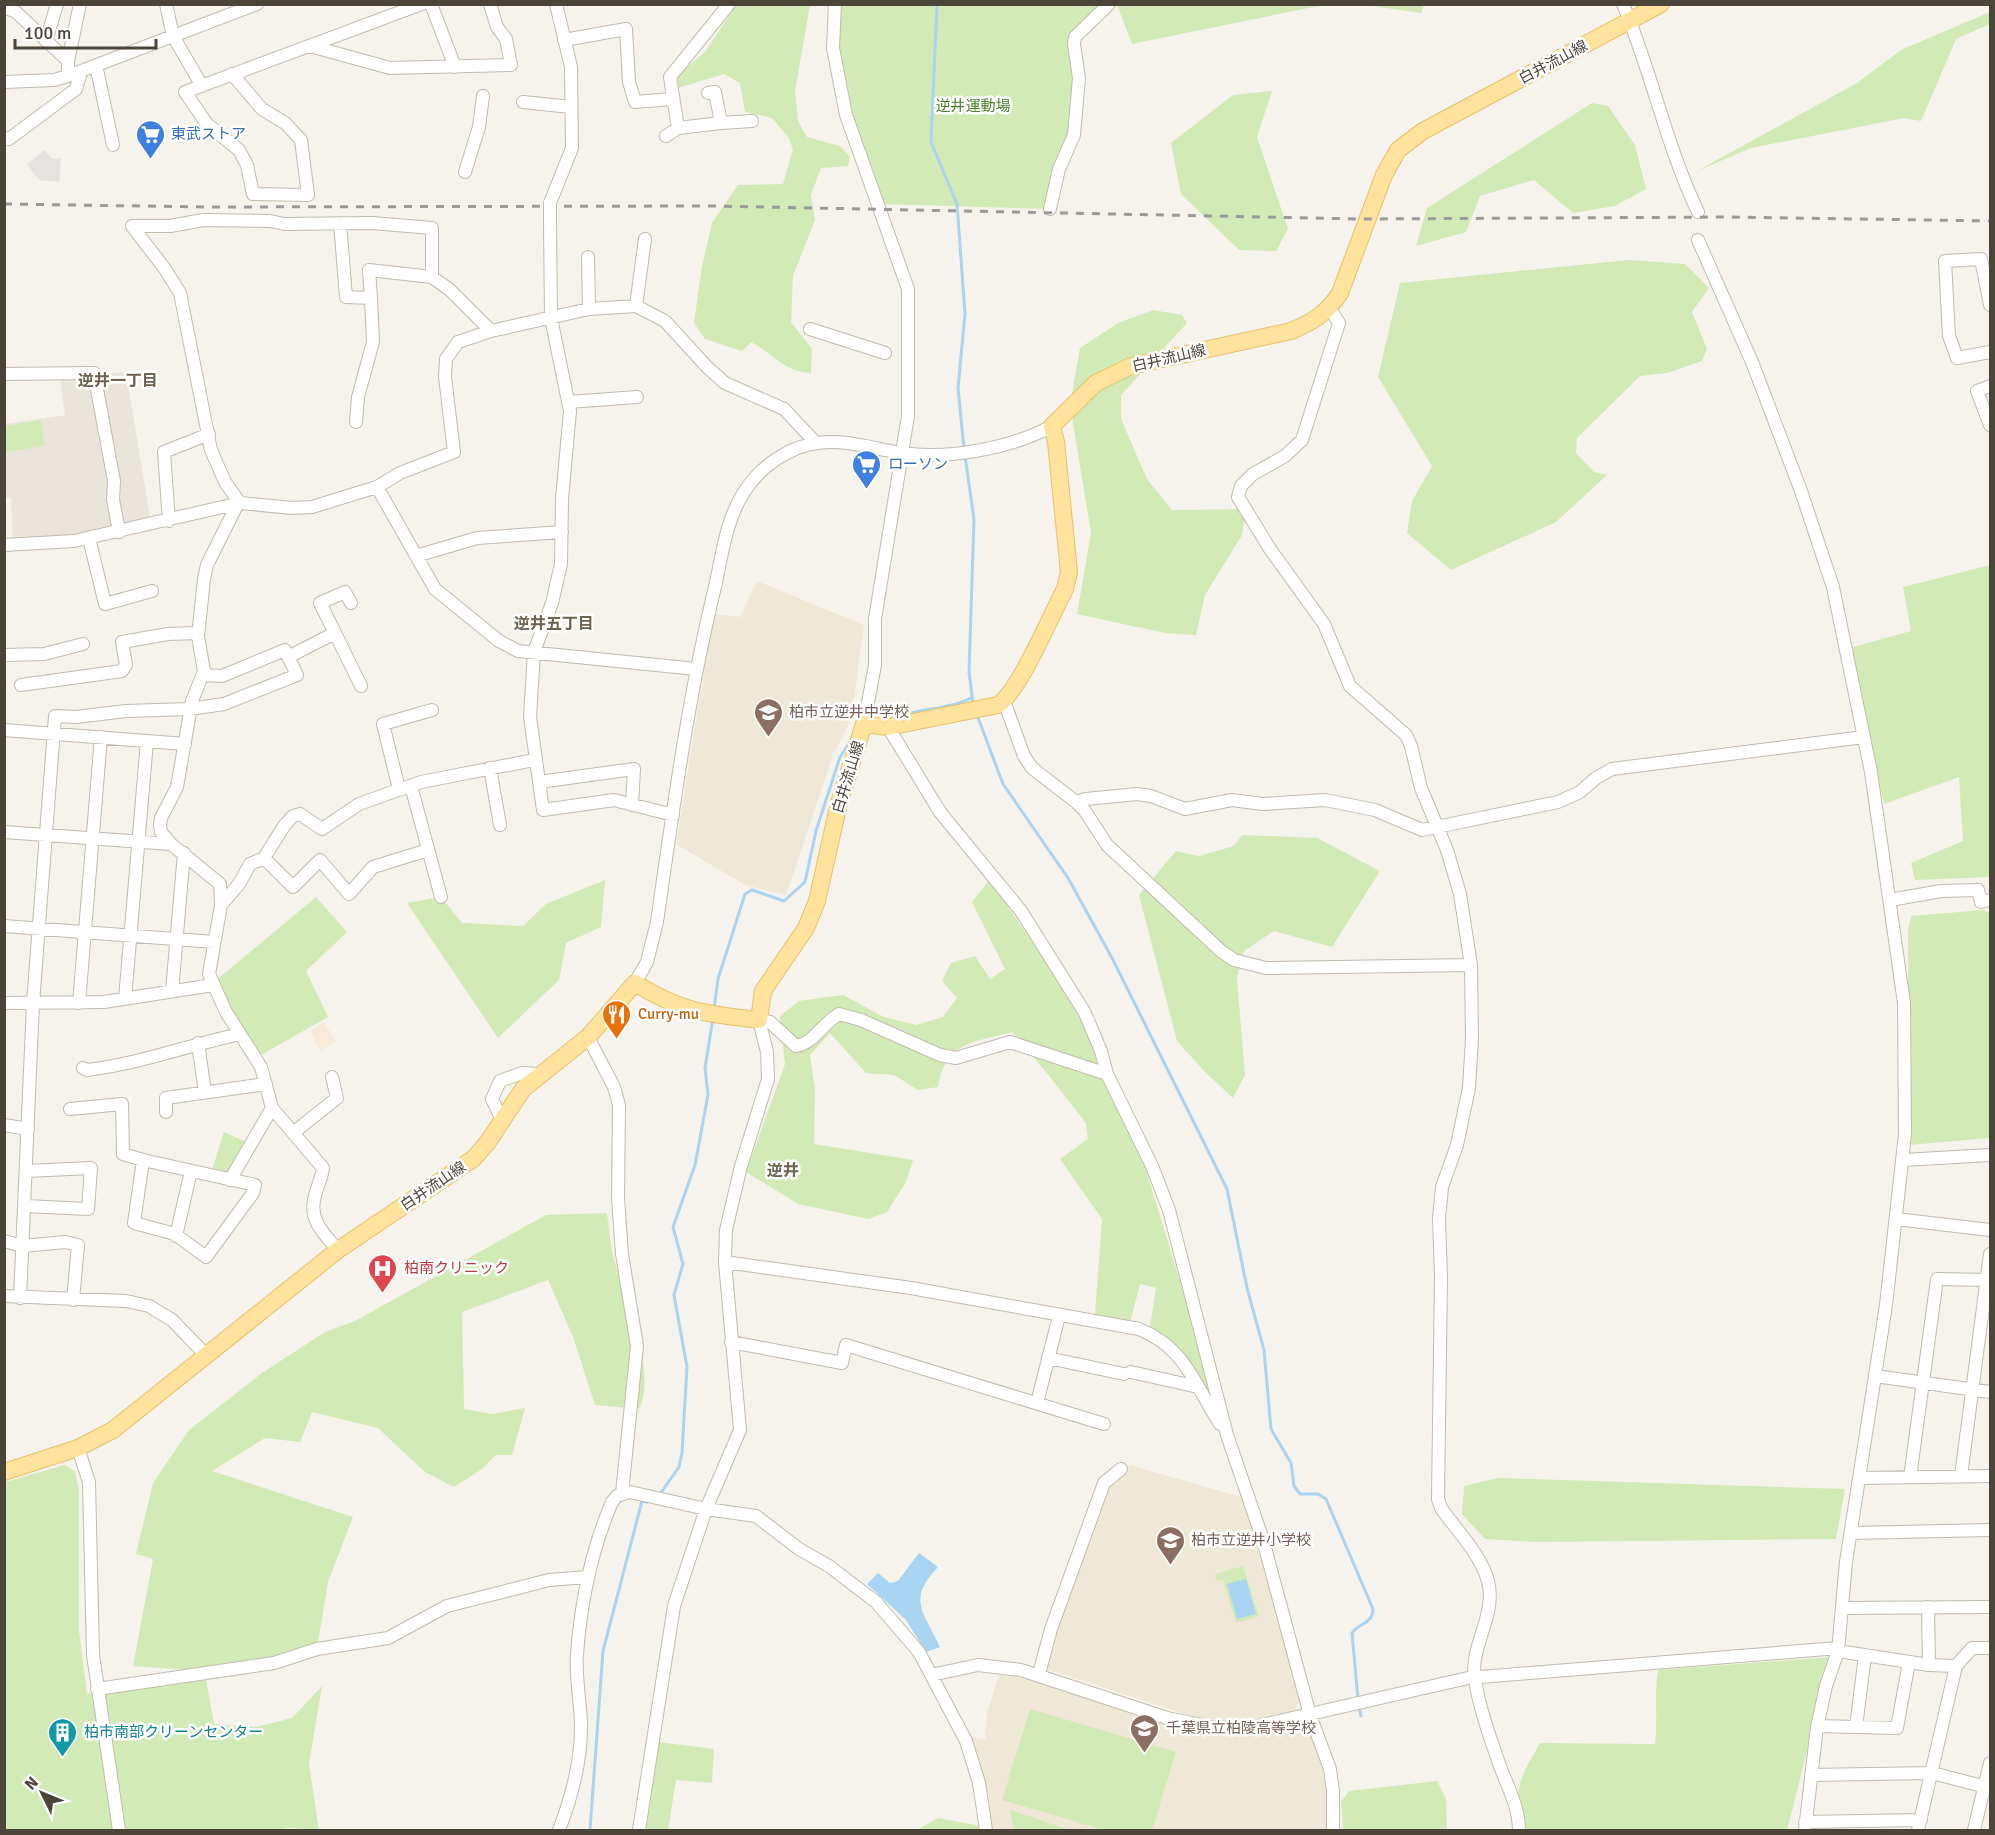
<svg xmlns="http://www.w3.org/2000/svg" width="1995" height="1835" font-family="Signika,'Noto Sans JP',sans-serif">
<rect width="100%" height="100%" fill="#f6f3ec"/>
<!-- residential -->
<path fill="#eae5da" d="M126,372L151,523L85,536L13,542L11,498H5V424L65,415L60,377Z"/>
<!-- commercial -->
<path fill="#f7ead8" d="M324,1022L336,1041L321,1051L310,1032Z"/>
<!-- education -->
<path fill="#efe8d6" d="M757,581L864,625L851,720L833,755L786,895L745,885L676,844L713,614L740,617Z
M1130,1465L1244,1498L1301,1699L1294,1712L1239,1722L1197,1718L1046,1669L1054,1633L1105,1487L1115,1479L1119,1480Z
M1000,1671L1187,1729L1217,1734L1252,1733L1297,1724L1310,1733L1322,1769L1327,1799L1326,1830H991L969,1737L985,1740L987,1714Z"/>
<!-- green -->
<path fill="#d2eab5" d="M736,5H810L795,91L798,121L807,137L840,146L850,157L848,166L821,168L811,195L815,220L793,276L791,322L812,349L811,373C784,372 775,355 751,342L742,351L705,339L694,323L702,266L712,223L738,185L783,184L793,149L788,137L772,118L745,112L740,83L724,74L675,89V77L705,52Z
M835,5H1102L1074,44V135L1050,209L878,204L833,48Z
M1117,5V4L1323,5L1132,44Z
M1365,5L1424,4V5L1421,13Z
M1990,12V24L1956,39L1921,121L1904,118L1751,148L1697,171L1857,83L1901,50Z
M1272,91L1257,137L1288,229L1276,251L1239,250L1181,194L1171,143L1233,95Z
M1592,103L1608,106L1635,145L1646,189L1615,206L1573,213L1534,180L1480,196L1466,232L1416,246L1427,208Z
M1629,260L1685,264L1709,288L1692,312L1707,349L1702,361L1667,373L1640,376L1577,438L1576,453L1594,472L1607,475L1556,522L1451,570L1407,533L1412,501L1432,466L1378,377L1400,283Z
M1153,310L1182,315L1187,323L1121,395V419L1147,479L1172,510L1246,509L1242,535L1205,595L1196,635L1165,633L1077,614L1091,533L1070,405L1080,348L1118,323Z
M41,420L45,446L5,452V426Z
M1990,565V877L1915,880L1911,863L1963,841L1959,777L1884,804L1850,648L1911,631L1903,587Z
M1242,835L1317,838L1380,871L1332,947L1274,931L1244,951L1237,978L1245,1075L1233,1098L1205,1072L1177,1041L1139,895L1176,851L1199,856L1234,846Z
M605,880L601,927L566,943L559,980L498,1038L407,903L441,897L462,923L523,926L546,904Z
M989,880L1043,957L1086,1028L1103,1082L1139,1147L1212,1386L1218,1413L1178,1347L1150,1327L1156,1288L1140,1284L1130,1323L1095,1315L1102,1219L1060,1159L1088,1139L1086,1123L1046,1072L1012,1032C973,1043 946,1041 938,1087L918,1090L894,1075L866,1073L830,1033L810,1055L815,1090L814,1144L913,1160L906,1182L887,1212L868,1219L798,1204L746,1172L785,1064L780,1016L799,1001L843,995L884,1017L916,1025L943,1017L957,998L942,981L951,963L975,956L990,979L1005,969L972,902Z
M316,897L347,932L306,971L328,1017L259,1056L214,982Z
M1983,910L1990,913V1138L1909,1145L1908,930L1911,916Z
M224,1132L246,1142L228,1173H211Z
M607,1213C609,1228 610,1244 614,1259C624,1298 658,1373 639,1409L595,1405L573,1337L548,1280L462,1312L464,1409L492,1414L525,1408L512,1455H496L482,1469L454,1487L425,1472L378,1428L312,1412L300,1442L265,1438L212,1471L353,1517L328,1582L317,1649L216,1672L133,1666L153,1559L136,1554L153,1483L189,1430L262,1373L325,1332L355,1321L546,1215Z
M64,1465L75,1471L79,1491V1630L87,1694L206,1680L214,1724L256,1727L292,1718L322,1686L309,1764L319,1830L288,1828L274,1830H5V1482Z
M1498,1478L1845,1489L1836,1539L1539,1542L1485,1539L1462,1514L1464,1486Z
M1243,1566L1259,1616L1236,1623L1223,1580L1217,1581L1215,1574Z
M1831,1657L1787,1830H1522C1513,1786 1519,1781 1540,1743L1655,1744C1658,1718 1654,1695 1658,1670Z
M1030,1709L1176,1752L1152,1830H1104L1002,1800Z
M658,1742L714,1749L712,1783L676,1780L668,1830H644Z
M1437,1781L1446,1799L1447,1830H1343L1341,1802L1349,1791Z
M1010,1810L1070,1830H1014Z
M938,1818L981,1826L982,1830H917Z"/>
<!-- parking -->
<path fill="#e5e3e0" d="M45,150L52,159L61,158L59,182L39,180L27,164Z"/>
<!-- water -->
<path fill="#a9d4f2" d="M919,1553L938,1567C907,1600 923,1610 940,1647L926,1652L906,1620L867,1584L878,1573L890,1583L898,1581Z
M1246,1579L1256,1614L1237,1619L1227,1584Z"/>
<g fill="none" stroke-linecap="round" stroke-linejoin="round">
<!-- stream -->
<path stroke="#a9d4f2" stroke-width="3" d="M937,4L931,142L957,204L965,314L958,388L964,449
M965,456L974,519L969,672L973,703
M977,715L1003,784L1068,878L1112,958L1227,1189L1247,1288L1264,1350L1271,1429L1291,1463L1294,1486L1300,1494H1318L1326,1499L1373,1609C1373,1624 1360,1622 1352,1633L1358,1699
M898,717C922,707 948,710 971,698
M714,1009L718,979L745,894L752,890L784,901L805,882L816,831L840,757L850,742
M660,1494L679,1467L682,1453L687,1367L674,1295L683,1264L673,1227L695,1165L708,1095L705,1068L713,1018
M1359,1705L1361,1716
M590,1830L603,1651L642,1501L647,1502"/>
<defs>
<path id="minor" d="M166,4L173,36L202,86
M431,4L455,67
M835,4L833,48L846,115L908,289V416L875,619V665L864,724
M1623,4C1652,73 1666,145 1698,212
M4,7L16,12L68,61V76
M564,40L626,29L629,82L635,102L672,99
M46,41L57,4
M310,46L390,68L511,65L506,39L497,27L490,4
M68,61L80,4
M96,65L113,145
M232,74L262,109L285,123L301,140L308,195L253,194L247,165L239,150L207,124L185,92C264,63 343,34 422,4
M4,82L54,80L68,76L257,4
M708,93L715,92L721,123L678,128L670,77L729,4
M523,102L571,107
M721,123L752,121
M666,136L678,128
M4,138L9,139L76,89L81,72
M465,172L479,127L483,96
M550,203L572,148L571,67L556,4
M1050,209L1059,169L1074,135L1079,78L1074,44L1075,37L1109,4
M550,222L551,318L570,411L562,499L561,564L552,603L534,652L530,717L543,810L614,800L673,815
M340,223L346,297L371,298L369,270L432,277L450,290L491,331
M132,226H170L203,220L270,221L284,224L372,223L432,228V277
M132,226L165,269L180,293L211,450L225,482L240,503
M1698,240L1752,362L1801,491L1833,587L1871,772L1904,1003L1905,1134L1886,1305L1846,1562L1838,1651L1826,1686L1817,1727L1805,1830
M588,257L589,309
M1990,305L1981,259L1945,261L1949,336L1957,358L1990,352
M636,306L645,239
M1330,309L1339,323L1302,440L1285,456L1253,474L1241,486L1238,497L1270,549L1324,624L1350,686L1406,735L1411,746L1421,788L1447,850L1460,894L1471,965L1472,1039L1469,1088L1457,1145L1442,1187L1439,1218L1441,1276L1438,1499L1441,1508C1457,1531 1480,1553 1488,1581C1497,1616 1469,1646 1475,1680C1480,1711 1491,1740 1501,1769C1509,1789 1519,1809 1519,1830
M810,329L885,353
M4,374L94,373L114,481L113,499L119,532
M1990,386L1977,391L1990,425
M568,402L637,397
M356,422L358,397L373,342L371,298
M377,487L435,589L499,641L518,651L696,669
M237,505L207,565L204,579L198,636L204,671L192,701L177,787L161,818L160,825L161,832L171,844L220,884L221,905L209,974L226,1012L261,1067L272,1108L323,1168C322,1178 317,1186 315,1196C308,1219 323,1233 338,1250
M169,521L164,452L209,434
M89,538L105,604L152,591
M4,545L74,541L240,503L292,508L312,507L377,487L400,473L454,452L445,377L446,359L458,342L491,331L589,309L636,306L665,321L707,367L725,383L784,409L816,443
M416,556L477,538L562,532
M335,633L361,686
M4,655L44,654L83,644
M288,657L335,633L320,603L345,592L351,603
M21,685L122,671L126,665L122,642L168,634L198,633
M1004,701L1024,756L1032,768L1076,802L1086,799L1137,794L1151,796L1185,809L1232,800L1263,804L1325,800L1375,810L1422,830L1558,802L1580,792L1596,778L1612,769L1864,737
M888,727L940,812L1021,911L1085,1013L1101,1051L1107,1074L1152,1166L1169,1210L1227,1435L1263,1540L1310,1715L1330,1769L1333,1791V1830
M4,730L185,744
M490,768L500,825
M539,782L634,769L632,805
M411,786L441,897
M399,789L383,724L432,710
M1076,802L1085,811L1107,845L1221,951L1234,960L1266,968L1471,965
M4,832L171,844
M264,858L293,887L320,860L349,894L373,867L428,850
M1890,900L1941,891L1978,890L1981,902L1990,900
M221,905L239,884L250,864L264,858L284,826L293,816L300,814L322,829L359,804L421,782L534,760
M4,926L214,942
M635,983L647,962L657,922C673,810 688,697 715,587C722,555 726,520 744,492C760,467 788,447 817,443C848,439 873,449 902,453C948,460 1012,448 1052,426
M172,991L184,853
M125,999L147,741
M4,1003L104,1002L213,985
M79,1003L101,737
M588,1037L614,1087L619,1105L618,1198L622,1254L637,1346L622,1493
M198,1043L205,1092
M83,1068L87,1070C139,1064 189,1045 240,1034
M70,1109L122,1104L123,1154L143,1160
M166,1112V1098L266,1084
M502,1120L492,1099L500,1081L522,1073L538,1074
M4,1125L28,1129
M293,1133L337,1098L332,1077
M143,1160L255,1185L253,1193L206,1257L175,1234L134,1223Z
M1903,1160L1990,1155
M230,1180L272,1108
M25,1206L88,1209L91,1168L26,1171
M1896,1219L1990,1230
M176,1236L191,1171
M4,1241L23,1246L65,1242L78,1245L73,1300
M725,1262L911,1288L1139,1329C1186,1348 1194,1384 1220,1424
M4,1296L126,1301L149,1306L172,1320L205,1354
M20,1298L33,1003L55,716L76,717L126,711L190,709L224,704L297,675L285,650L222,676L203,675
M731,1342L842,1363L846,1345L1104,1424
M1048,1358L1124,1374
M1131,1372L1198,1387
M1875,1376L1990,1392
M1037,1403L1059,1316
M78,1448L89,1482L93,1655L119,1830
M1961,1476L1990,1254
M1910,1477L1937,1279L1990,1280
M1860,1478L1990,1476
M1852,1533L1990,1530
M1928,1607L1929,1665
M1843,1608L1990,1607
M1838,1651L1929,1665L1956,1666L1972,1648H1990
M1039,1674L1051,1629L1104,1483L1121,1469
M931,1675L978,1665L1021,1670L1167,1718L1211,1727H1253L1468,1678L1838,1648
M97,1689L274,1663L317,1649L388,1638L447,1606L549,1580L587,1577
M1817,1726L1897,1728L1909,1662
M1856,1727L1865,1655
M1811,1775L1932,1773L1990,1788
M1805,1822L1921,1820
M559,1830C571,1799 581,1762 581,1727C581,1703 575,1678 577,1654C581,1601 591,1551 612,1502L617,1496L630,1492L706,1509L756,1516L799,1549L829,1566L876,1602L919,1652L966,1741L979,1783L986,1830
M639,1830L674,1606L706,1509L740,1430L725,1262L726,1230L741,1166L768,1079L767,1052L759,1020L770,1022L796,1046C813,1044 823,1023 839,1014L861,1020L940,1055L956,1058L1010,1042L1107,1074
M1918,1830L1956,1666
M1974,1830L1990,1763"/>
<path id="major" d="M4,1472L78,1448L113,1430L338,1250L473,1159L488,1142L523,1089L588,1037L635,983C681,1012 706,1014 759,1020L763,991L806,928L817,901L839,803L864,724L888,727L998,705C1020,690 1051,615 1065,589L1069,572L1056,442L1052,426L1096,383L1131,366L1291,331C1313,322 1327,313 1340,293L1384,175L1398,150L1423,131L1661,4"/>
</defs>
<!-- minor casing -->
<use href="#minor" stroke="#c2bbae" stroke-width="14"/>
<!-- major casing -->
<use href="#major" stroke="#e6c16a" stroke-width="18"/>
<!-- minor -->
<use href="#minor" stroke="#fff" stroke-width="12"/>
<!-- major -->
<use href="#major" stroke="#ffe39c" stroke-width="16"/>
<!-- rail -->
<path stroke="#9a9a9a" stroke-width="3" stroke-dasharray="8 8" stroke-linecap="butt" d="M4,204L209,207L713,206L1362,219L1729,217L1990,221"/>
<defs>
<path id="minor-bridge" d="M550,222V203"/>
</defs>
<!-- minor-bridge casing -->
<use href="#minor-bridge" stroke="#c2bbae" stroke-width="14" stroke-linecap="butt"/>
<!-- minor-bridge -->
<use href="#minor-bridge" stroke="#fff" stroke-width="12"/>
</g>
<!-- icons -->
<defs>
<symbol id="supermarket-pin" viewBox="-11 -11 22 30"><path d="M0 17L-7.5 6A9.5 9.5 0 1 1 7.5 6Z" fill="#3f7fe0" stroke="#fff"/><path d="M-6-5.5h2.5l.6 2H6L4.5 2H-2.5L-4.4-4H-6ZM-1.5 3.2a1.3 1.3 0 1 0 .1 0ZM3 3.2a1.3 1.3 0 1 0 .1 0Z" fill="#fff"/></symbol>
<symbol id="school-pin" viewBox="-11 -11 22 30"><path d="M0 17L-7.5 6A9.5 9.5 0 1 1 7.5 6Z" fill="#8d6e63" stroke="#fff"/><path d="M0-5L7-2L0 1L-7-2ZM-4 1L0 2.5L4 1V4Q0 6-4 4Z" fill="#fff"/></symbol>
<symbol id="restaurant-pin" viewBox="-11 -11 22 30"><path d="M0 17L-7.5 6A9.5 9.5 0 1 1 7.5 6Z" fill="#e8710a" stroke="#fff"/><path d="M-5-6h1v4h1v-4h1v4h1v-4h1v5L-1.5 .5V6h-2V.5L-5-1ZM5-6V6H3V1.5H1.5Q1.5-4 5-6Z" fill="#fff"/></symbol>
<symbol id="hospital-pin" viewBox="-11 -11 22 30"><path d="M0 17L-7.5 6A9.5 9.5 0 1 1 7.5 6Z" fill="#e0444e" stroke="#fff"/><path d="M-5-5h3v3.5h4V-5h3V5h-3V1.5h-4V5h-3Z" fill="#fff"/></symbol>
<symbol id="building-pin" viewBox="-11 -11 22 30"><path d="M0 17L-7.5 6A9.5 9.5 0 1 1 7.5 6Z" fill="#0f9aa8" stroke="#fff"/><path d="M-4-6H4V6H1V3H-1V6H-4ZM-2.5-4.3h1.7v1.8h-1.7ZM.8-4.3h1.7v1.8H.8ZM-2.5-1h1.7V.8h-1.7ZM.8-1h1.7V.8H.8Z" fill="#fff"/></symbol>
</defs>
<g fill-rule="evenodd">
<use href="#supermarket-pin" x="134" y="118" width="33" height="45"/>
<use href="#supermarket-pin" x="850" y="448" width="33" height="45"/>
<use href="#school-pin" x="752" y="696" width="33" height="45"/>
<use href="#restaurant-pin" x="600" y="998" width="33" height="45"/>
<use href="#hospital-pin" x="366" y="1252" width="33" height="45"/>
<use href="#school-pin" x="1154" y="1524" width="33" height="45"/>
<use href="#school-pin" x="1128" y="1712" width="33" height="45"/>
<use href="#building-pin" x="46" y="1716" width="33" height="45"/>
</g>
<g text-anchor="middle" stroke-width="5" stroke-linejoin="round" paint-order="stroke">
<!-- street labels -->
<g font-size="15" fill="#4b4439" stroke="#fff">
<text transform="translate(1553 62) rotate(-28)" y="5">白井流山線</text>
<text transform="translate(1169 358) rotate(-13)" y="5">白井流山線</text>
<text transform="translate(848 777) rotate(-73)" y="5">白井流山線</text>
<text transform="translate(433 1186) rotate(-34)" y="5">白井流山線</text>
</g>
<!-- park labels -->
<g font-size="15" fill="#4a7f2a" stroke="#fff">
<text x="973" y="111">逆井運動場</text>
</g>
<!-- shop labels -->
<g font-size="15" fill="#366cbe" stroke="#fff" text-anchor="start">
<text x="171" y="139">東武ストア</text>
<text x="888" y="469">ローソン</text>
</g>
<!-- education labels -->
<g font-size="15" fill="#785e54" stroke="#fff" text-anchor="start">
<text x="789" y="717">柏市立逆井中学校</text>
<text x="1191" y="1545">柏市立逆井小学校</text>
<text x="1166" y="1733">千葉県立柏陵高等学校</text>
</g>
<!-- food labels -->
<g font-size="15" fill="#c56008" stroke="#fff" text-anchor="start">
<text x="638" y="1019">Curry-mu</text>
</g>
<!-- health labels -->
<g font-size="15" fill="#be3a42" stroke="#fff" text-anchor="start">
<text x="404" y="1273">柏南クリニック</text>
</g>
<!-- culture labels -->
<g font-size="15" fill="#0d838f" stroke="#fff" text-anchor="start">
<text x="84" y="1737">柏市南部クリーンセンター</text>
</g>
<!-- neighbourhood labels -->
<g font-size="16" font-weight="bold" fill="#6e6250" stroke="#fff">
<text x="118" y="386">逆井一丁目</text>
<text x="554" y="629">逆井五丁目</text>
<text x="783" y="1176">逆井</text>
</g>
</g>
<!-- border -->
<rect width="1995" height="1835" fill="none" stroke="#4b4439" stroke-width="12"/>
<!-- north arrow -->
<g transform="translate(42 1793) rotate(313)" stroke="#ffffff" stroke-width="4.5" paint-order="stroke">
<path d="M0-4.5L10 22L0 15L-10 22Z" fill="#4b4439"/>
<text y="-9" font-size="16" font-weight="bold" text-anchor="middle" fill="#4b4439">N</text>
</g>
<!-- scale -->
<path d="M15 39v9h141v-9" fill="none" stroke="#4b4439" stroke-width="3"/>
<text x="24" y="39" font-size="18" fill="#4b4439" stroke="#ffffff" stroke-width="4.5" paint-order="stroke">100 m</text>
</svg>
